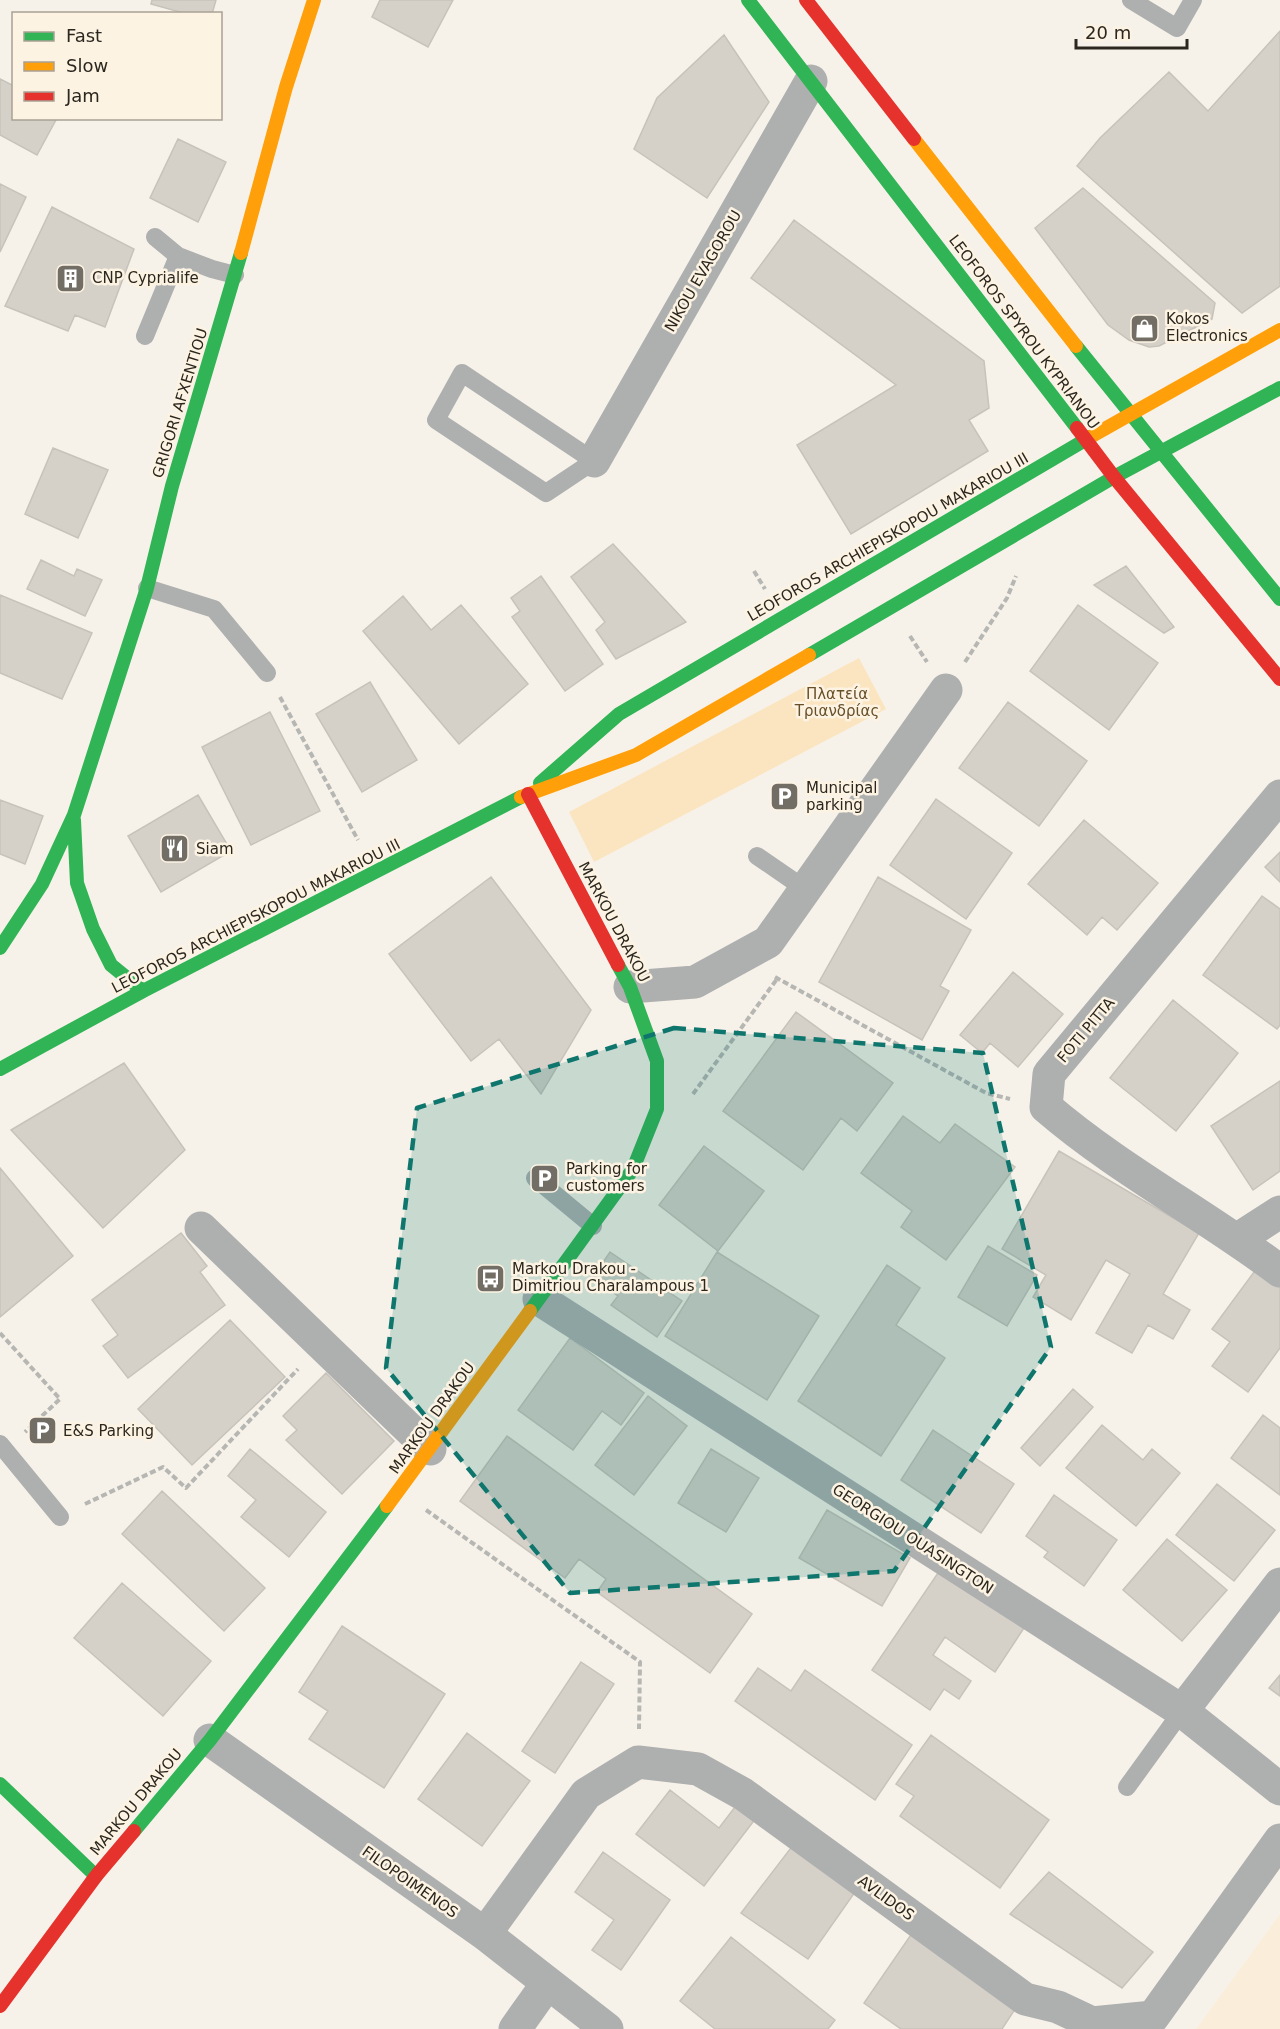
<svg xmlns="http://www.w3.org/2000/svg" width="1280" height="2029" font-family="'DejaVu Sans',sans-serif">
<rect width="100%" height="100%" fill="#f7f2e9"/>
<!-- built -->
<path fill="#faeedb" d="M1280,1914V2029H1196L1278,1917Z"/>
<!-- green -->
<path fill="#fbe5c1" d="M859,658L886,709L594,862L569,812Z"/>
<!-- building -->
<path fill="#d5d1c9" stroke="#c7c2ba" stroke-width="1.5" d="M152,0H216L212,14H187L151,4Z
M380,0H453L428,47L372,17Z
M1280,31V286L1242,313L1077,166L1100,138L1169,72L1208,111Z
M724,35L769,102L707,198L634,149L657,98Z
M0,79L14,86V118H57L37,155L0,135Z
M178,139L226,162L198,222L150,198Z
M0,184L26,197L0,252Z
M1083,188L1215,303L1212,319L1159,346L1149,347L1129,340L1108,325L1035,228Z
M52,207L134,249L105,327L75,315L68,331L5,306Z
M794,220L984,361L989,408L969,420L988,451L851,534L797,445L896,385L751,278Z
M53,448L108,470L78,538L25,514Z
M613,544L686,622L616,659L596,630L605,622L571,577Z
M41,560L74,576L77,569L102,580L85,616L27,589Z
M1126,566L1174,627L1164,633L1094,585Z
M541,576L603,664L565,691L512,617L520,611L511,598Z
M0,595L92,633L62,699L0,673Z
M403,596L431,630L461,605L528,684L459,744L363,631Z
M1078,605L1158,663L1109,730L1030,671Z
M370,682L417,760L362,792L316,714Z
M1008,702L1087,761L1039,826L959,768Z
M270,712L320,811L251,845L202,747Z
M198,795L231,851L161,892L128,836Z
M936,799L1012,853L966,919L890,865Z
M0,800L43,816L25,864L0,854Z
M1084,820L1158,883L1117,930L1102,917L1087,935L1028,884Z
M1280,852V882L1265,867Z
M491,877L591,1010L541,1094L499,1039L471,1061L389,954Z
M878,877L971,930L940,986L949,991L922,1040L819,982Z
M1262,896L1280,909V1025L1277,1029L1203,975Z
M1013,972L1063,1014L1018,1067L990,1043L982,1053L960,1035Z
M1173,1000L1238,1053L1176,1131L1110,1078Z
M796,1012L893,1083L857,1131L841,1118L803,1170L723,1111Z
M124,1063L185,1150L103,1228L11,1130Z
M1280,1081V1171L1253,1190L1211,1126Z
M903,1116L940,1143L955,1124L1015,1167L946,1260L901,1227L912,1211L861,1173Z
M704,1146L764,1191L718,1251L659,1205Z
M1059,1151L1199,1233L1163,1294L1190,1310L1173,1339L1148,1325L1132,1353L1096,1333L1130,1274L1106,1260L1071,1320L1033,1297L1046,1275L1002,1249Z
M0,1168L73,1256L0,1317Z
M181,1233L207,1266L200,1272L225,1305L128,1378L103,1346L118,1335L92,1300Z
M988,1246L1037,1275L1007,1326L958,1297Z
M610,1252L682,1301L657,1337L611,1305L618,1296L592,1278Z
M717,1252L819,1316L767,1400L665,1336Z
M887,1265L920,1288L896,1325L945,1358L881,1456L798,1401Z
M1257,1268L1280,1286V1348L1248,1392L1212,1366L1230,1342L1212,1329Z
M230,1320L285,1377L192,1465L138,1409Z
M570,1338L644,1393L621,1425L602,1411L573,1450L518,1410Z
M326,1373L394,1441L342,1494L286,1440L297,1430L283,1416Z
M1073,1389L1093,1407L1040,1466L1021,1448Z
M648,1396L687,1426L634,1495L595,1465Z
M1263,1415L1280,1428V1495L1231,1458Z
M1102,1425L1143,1460L1152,1449L1180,1473L1136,1526L1066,1468Z
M933,1430L1014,1484L981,1533L901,1480Z
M507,1436L752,1614L710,1673L597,1592L606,1579L579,1559L565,1578L460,1501Z
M250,1449L326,1512L289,1557L241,1517L256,1500L228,1476Z
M711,1449L759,1478L726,1532L678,1503Z
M1217,1484L1275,1530L1234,1581L1176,1535Z
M162,1491L265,1588L224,1631L122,1534Z
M1054,1495L1117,1540L1084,1586L1044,1557L1048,1552L1026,1536Z
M827,1510L910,1558L882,1606L799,1558Z
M1167,1539L1227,1590L1182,1641L1123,1590Z
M940,1570L1024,1628L995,1672L945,1637L933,1655L971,1681L959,1699L944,1689L930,1710L872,1670Z
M122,1583L211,1661L163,1716L74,1638Z
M342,1626L445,1694L384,1788L309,1739L328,1711L299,1692Z
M581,1662L614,1684L555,1773L522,1751Z
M758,1668L791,1691L805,1670L912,1745L875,1800L735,1701Z
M1280,1675V1696L1269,1688Z
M467,1733L530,1781L482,1846L418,1799Z
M931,1735L1049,1820L1000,1888L900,1816L914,1796L896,1784Z
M670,1790L719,1828L738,1803L756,1818L704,1886L636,1834Z
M797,1840L860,1885L808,1959L741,1913Z
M603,1852L670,1900L621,1970L592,1950L614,1920L575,1892Z
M1049,1872L1153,1952L1122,1988L1010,1914Z
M917,1926L1021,2000L1002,2029H901L864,2003Z
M731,1937L835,2020L828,2029H715L680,2001Z"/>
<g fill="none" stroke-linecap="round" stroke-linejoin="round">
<!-- path -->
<path stroke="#b6b6b3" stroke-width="4" stroke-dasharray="6 3" stroke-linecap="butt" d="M754,571L765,589
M910,636L927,662
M965,662L1007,598L1016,576
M280,697L358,840
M775,977L986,1093L1010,1099
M693,1094L777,979
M0,1333L60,1399L25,1432
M85,1504L163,1467L186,1488L298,1369
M426,1510L640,1662L639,1729"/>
<!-- lane -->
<path stroke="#aeafaf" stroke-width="18" d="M1131,0L1177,28L1193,0
M155,237L178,256L212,269L235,275
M145,336L178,256
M462,373L594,461L546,493L436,420Z
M147,588L214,609L267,673
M757,856L805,889
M535,1178L593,1226
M0,1444L60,1517
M1127,1787L1182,1711"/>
<!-- street -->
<path stroke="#aeafaf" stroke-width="33" d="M594,461L811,81
M1280,796L1049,1074L1046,1107C1118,1169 1204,1214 1280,1271
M630,987L695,982L768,942L946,690
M201,1228L430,1449
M1238,1239L1280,1212
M539,1299L1182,1711L1280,1789
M1182,1711L1280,1584
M210,1740L485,1934L607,2029
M485,1934L586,1794L638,1762L698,1769L743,1794L1025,1999L1058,2007L1092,2023L1153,2017L1280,1840
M515,2029L547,1984"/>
<!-- fast -->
<path stroke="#30b455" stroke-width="14" d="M748,0L1077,428
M1076,346L1280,599
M809,655L1114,477L1280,388
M540,783L619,714L1092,436
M74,820L77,883L93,929L111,965L143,991
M0,948L42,884L74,815L147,588L172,486L241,253
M0,1069L143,991L521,797
M530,1311L633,1169L657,1109V1061L630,987L618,965
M0,1784L96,1876
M134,1831L210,1740L387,1506"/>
<!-- slow -->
<path stroke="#ff9f0a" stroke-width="14" d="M914,139L1076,346
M241,253L286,87L314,0
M1092,436L1280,330
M521,797L636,755L809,655
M387,1506L530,1311"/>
<!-- jam -->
<path stroke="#e5322d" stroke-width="14" d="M806,0L914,139
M1077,428L1114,477L1280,679
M528,794L618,965
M0,2006L96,1876L134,1831"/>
</g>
<!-- marked area -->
<path fill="#0f766e" fill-opacity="0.2" stroke="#0f766e" stroke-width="4.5" stroke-dasharray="12 8" stroke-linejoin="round" d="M674,1028L983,1053L1051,1347L894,1571L570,1593L386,1368L417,1108Z"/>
<!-- icons -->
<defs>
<symbol id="building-square" viewBox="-11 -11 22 22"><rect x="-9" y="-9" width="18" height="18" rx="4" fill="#726e66" stroke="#fdf3e3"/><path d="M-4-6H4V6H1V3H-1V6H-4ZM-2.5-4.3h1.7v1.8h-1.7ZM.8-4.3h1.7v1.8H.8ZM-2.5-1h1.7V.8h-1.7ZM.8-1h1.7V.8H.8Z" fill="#fff"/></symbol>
<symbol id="shop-square" viewBox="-11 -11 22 22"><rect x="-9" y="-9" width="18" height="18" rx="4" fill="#726e66" stroke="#fdf3e3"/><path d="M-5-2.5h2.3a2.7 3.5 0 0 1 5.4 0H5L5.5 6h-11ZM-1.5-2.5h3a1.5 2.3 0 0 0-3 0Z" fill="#fff"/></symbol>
<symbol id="parking-square" viewBox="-11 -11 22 22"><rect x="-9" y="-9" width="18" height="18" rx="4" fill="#726e66" stroke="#fdf3e3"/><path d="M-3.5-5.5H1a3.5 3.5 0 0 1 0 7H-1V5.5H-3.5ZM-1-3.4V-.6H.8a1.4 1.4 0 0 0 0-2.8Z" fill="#fff"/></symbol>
<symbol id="restaurant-square" viewBox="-11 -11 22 22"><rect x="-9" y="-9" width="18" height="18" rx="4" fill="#726e66" stroke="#fdf3e3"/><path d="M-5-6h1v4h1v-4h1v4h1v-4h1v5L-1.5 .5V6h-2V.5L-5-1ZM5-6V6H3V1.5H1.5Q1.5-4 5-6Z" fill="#fff"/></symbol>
<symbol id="bus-square" viewBox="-11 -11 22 22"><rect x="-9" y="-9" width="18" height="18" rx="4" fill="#726e66" stroke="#fdf3e3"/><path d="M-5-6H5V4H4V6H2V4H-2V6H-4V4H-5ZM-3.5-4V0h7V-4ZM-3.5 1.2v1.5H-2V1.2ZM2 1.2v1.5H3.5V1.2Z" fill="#fff"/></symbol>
</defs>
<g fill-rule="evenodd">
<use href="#building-square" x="54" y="262" width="33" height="33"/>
<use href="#shop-square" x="1128" y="312" width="33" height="33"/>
<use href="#parking-square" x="768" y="780" width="33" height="33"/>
<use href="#restaurant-square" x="158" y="832" width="33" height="33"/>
<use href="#parking-square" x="528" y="1162" width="33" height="33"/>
<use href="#bus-square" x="474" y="1262" width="33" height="33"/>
<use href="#parking-square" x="26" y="1414" width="33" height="33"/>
</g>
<g text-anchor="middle" stroke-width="5" stroke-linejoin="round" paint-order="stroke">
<!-- street labels -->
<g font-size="15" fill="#2b271f" stroke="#fdf3e3">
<text transform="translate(703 271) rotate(-60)" y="5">NIKOU EVAGOROU</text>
<text transform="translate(1024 332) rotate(53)" y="5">LEOFOROS SPYROU KYPRIANOU</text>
<text transform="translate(180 403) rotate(-73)" y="5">GRIGORI AFXENTIOU</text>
<text transform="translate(888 537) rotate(-30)" y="5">LEOFOROS ARCHIEPISKOPOU MAKARIOU III</text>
<text transform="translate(256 916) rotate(-27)" y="5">LEOFOROS ARCHIEPISKOPOU MAKARIOU III</text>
<text transform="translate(614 922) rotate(62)" y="5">MARKOU DRAKOU</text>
<text transform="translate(1086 1030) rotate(-50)" y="5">FOTI PITTA</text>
<text transform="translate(432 1418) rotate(-54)" y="5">MARKOU DRAKOU</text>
<text transform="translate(913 1539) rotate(33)" y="5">GEORGIOU OUASINGTON</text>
<text transform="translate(136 1802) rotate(-50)" y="5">MARKOU DRAKOU</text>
<text transform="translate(410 1882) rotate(35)" y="5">FILOPOIMENOS</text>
<text transform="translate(886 1898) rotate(36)" y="5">AVLIDOS</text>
</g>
<!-- poi labels -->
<g font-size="15" fill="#2b271f" stroke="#fdf3e3" text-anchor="start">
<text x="92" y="283">CNP Cyprialife</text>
<text x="1166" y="324">Kokos<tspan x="1166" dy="17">Electronics</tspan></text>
<text x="806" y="793">Municipal<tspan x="806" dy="17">parking</tspan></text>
<text x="196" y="854">Siam</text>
<text x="566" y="1174">Parking for<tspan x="566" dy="17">customers</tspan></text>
<text x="512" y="1274">Markou Drakou -<tspan x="512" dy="17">Dimitriou Charalampous 1</tspan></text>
<text x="63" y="1436">E&amp;S Parking</text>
</g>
<!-- park labels -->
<g font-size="15" fill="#674f28" stroke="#fdf3e3">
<text x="837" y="699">Πλατεία<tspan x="837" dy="17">Τριανδρίας</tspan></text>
</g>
</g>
<!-- legend -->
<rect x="12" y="12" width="210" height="108" fill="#fdf3e3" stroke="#a9a195" stroke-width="1.5"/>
<rect x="24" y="32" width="30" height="9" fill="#30b455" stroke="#a9a195" stroke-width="1.5"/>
<text x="66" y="42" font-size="18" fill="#2b271f">Fast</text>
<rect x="24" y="62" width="30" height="9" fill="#ff9f0a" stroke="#a9a195" stroke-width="1.5"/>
<text x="66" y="72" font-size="18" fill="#2b271f">Slow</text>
<rect x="24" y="92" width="30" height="9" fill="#e5322d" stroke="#a9a195" stroke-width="1.5"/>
<text x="66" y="102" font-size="18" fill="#2b271f">Jam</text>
<!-- scale -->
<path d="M1076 39v9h111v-9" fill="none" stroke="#2b271f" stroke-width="3"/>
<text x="1085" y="39" font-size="18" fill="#2b271f" stroke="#fdf3e3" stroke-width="4.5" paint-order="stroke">20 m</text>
</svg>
